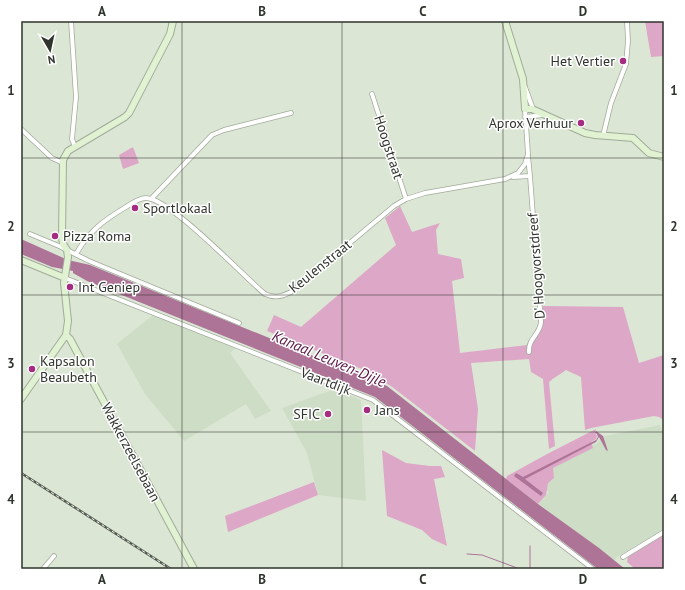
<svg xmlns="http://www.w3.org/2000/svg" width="685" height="590" font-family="'PT Sans',sans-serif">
<rect width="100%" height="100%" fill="#dce6d5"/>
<!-- built -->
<path fill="#ceddc5" d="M154,314L235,348L230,353L271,411L255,419L246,404L184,441L145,394L117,344Z
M335,389L361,400L366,501L318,495L307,453L282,408Z
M660,425L664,436V529L617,557L614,561L539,504L549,492L532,477L599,442L600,437Z"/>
<!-- green -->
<path fill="#dda7c7" d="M645,21H664V56L651,57Z
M133,147L139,163L123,169L119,155Z
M400,206L412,232L440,223L436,230L438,254L461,259L464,278L452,281L460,353L528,345C530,337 536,330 543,327V306L623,307L639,363L664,355V420L659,417L654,416L591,428L585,430L581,377L566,370C560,375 554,377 549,382L555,446L549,449L543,379L531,372L529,359L471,363L478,409L475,451L391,386L380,380L377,375L267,331L274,315L301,327L396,245L385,218Z
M596,429L595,433L597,436L596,439L591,442L593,448L553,468L554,478L548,483L546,495L538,504L506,479L507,476L549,453Z
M382,450L406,463L430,466H441L445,477L434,479L447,546L432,539L422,530L387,516Z
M314,482L318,495L228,532L225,516Z
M664,535V569H635L627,562L628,556Z"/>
<!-- water -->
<path fill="#ae7498" d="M21,239L68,260L90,265L387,386L538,504L599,548L625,569H598L375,397L87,281L73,273V271L52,267L21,254Z
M596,431L603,436L608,451L606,450L599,437L596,442L525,479L543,493L541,496L514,476L516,473L523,477L596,440L598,437L597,434L595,433Z"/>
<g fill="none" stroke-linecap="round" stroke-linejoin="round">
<!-- stream -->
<path stroke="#ae7498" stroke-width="1" d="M467,554L482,555L520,569
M530,569V546"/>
<defs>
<path id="street" d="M71,21L76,97L72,139L75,147
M525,87L533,109
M372,94L406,199
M525,117L543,115
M21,129L52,158L63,163
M603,136L611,103L626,64L628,41L627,21
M513,177L530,176L528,156
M151,199L212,135L224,130L291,113
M30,234L59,246L89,261L239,323
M76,254C89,231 104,220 126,207C132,203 139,198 146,198C170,198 243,276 265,294C274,298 281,297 291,292L394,206L406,199L425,193L505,179L518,173L525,164L528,154L525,109
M65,278L373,400L593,569
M529,352C528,338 540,335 541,322L530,176
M623,557L664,532
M43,569L54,556"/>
<path id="secondary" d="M505,21L523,79L525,109H532L585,133L595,135L633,138L649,153L664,157
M21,260L65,278
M66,335L70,339L194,569
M21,399L66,335L68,321L64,283L68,257L67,250L63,244L62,237L63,160L68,151L125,117L129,113L170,34L173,21"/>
</defs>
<!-- street casing -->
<use href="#street" stroke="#a1ab9a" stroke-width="5.5"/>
<!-- secondary casing -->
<use href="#secondary" stroke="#a1ab9a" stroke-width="8"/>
<!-- street -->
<use href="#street" stroke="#fff" stroke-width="4"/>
<!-- secondary -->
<use href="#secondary" stroke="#e0f2d2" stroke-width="6"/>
<defs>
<path id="rail" d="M21,473L171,569"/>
</defs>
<!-- rail casing -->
<use href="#rail" stroke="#535a50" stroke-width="2.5"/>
<!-- rail -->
<use href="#rail" stroke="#fff" stroke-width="1" stroke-dasharray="3" stroke-linecap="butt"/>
</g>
<!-- grid -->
<path fill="none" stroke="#2f342d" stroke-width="1" stroke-opacity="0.55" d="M182,21V569M342,21V569M503,21V569M21,158H664M21,295H664M21,432H664"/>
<!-- markers -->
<g fill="#a52c81" stroke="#fff" stroke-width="1.5">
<circle cx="623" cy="61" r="4"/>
<circle cx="581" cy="123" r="4"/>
<circle cx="135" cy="208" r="4"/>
<circle cx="55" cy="236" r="4"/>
<circle cx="70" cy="287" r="4"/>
<circle cx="32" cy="369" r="4"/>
<circle cx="367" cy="410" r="4"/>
<circle cx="328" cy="414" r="4"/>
</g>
<g text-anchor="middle" stroke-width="3" stroke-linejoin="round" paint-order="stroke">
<!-- poi labels -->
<g font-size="14" fill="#2f342d" stroke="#fff" text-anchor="start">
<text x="615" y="66" text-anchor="end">Het Vertier</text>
<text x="573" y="128" text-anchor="end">Aprox Verhuur</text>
<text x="143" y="213">Sportlokaal</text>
<text x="63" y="241">Pizza Roma</text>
<text x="78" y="292">Int Geniep</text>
<text x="40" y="366">Kapsalon<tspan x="40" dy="16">Beaubeth</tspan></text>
<text x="375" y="415">Jans</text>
<text x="320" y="419" text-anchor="end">SFIC</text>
</g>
<!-- street labels -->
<g font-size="14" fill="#2f342d" stroke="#fff">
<text transform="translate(389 147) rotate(72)" y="5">Hoogstraat</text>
<text transform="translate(320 266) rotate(-39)" y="5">Keulenstraat</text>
<text transform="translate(536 266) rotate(-94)" y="5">D' Hoogvorstdreef</text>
<text transform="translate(326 381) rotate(21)" y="5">Vaartdijk</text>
<text transform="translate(131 452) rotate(62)" y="5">Wakkerzeelsebaan</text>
</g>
<!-- water labels -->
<g font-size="15" font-style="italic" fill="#591144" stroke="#fff">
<text transform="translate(329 359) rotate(23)" y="5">Kanaal Leuven-Dijle</text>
</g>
</g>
<!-- border -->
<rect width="685" height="590" fill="none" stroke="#ffffff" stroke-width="44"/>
<!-- north arrow -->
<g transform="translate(50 50) rotate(171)" stroke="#ffffff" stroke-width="3" paint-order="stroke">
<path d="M0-3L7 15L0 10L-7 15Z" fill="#2f342d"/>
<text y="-6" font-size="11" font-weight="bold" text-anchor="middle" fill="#2f342d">N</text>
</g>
<rect x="22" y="22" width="641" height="546" fill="none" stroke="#2f342d" stroke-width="1.5"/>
<g font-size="13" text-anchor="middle" font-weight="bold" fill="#2f342d">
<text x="102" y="16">A</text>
<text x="262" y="16">B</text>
<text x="423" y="16">C</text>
<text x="583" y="16">D</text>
<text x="11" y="95">1</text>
<text x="674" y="95">1</text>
<text x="11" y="231">2</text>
<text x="674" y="231">2</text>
<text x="11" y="368">3</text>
<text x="674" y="368">3</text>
<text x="11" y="504">4</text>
<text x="674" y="504">4</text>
<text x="102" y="584">A</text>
<text x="262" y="584">B</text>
<text x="423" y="584">C</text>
<text x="583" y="584">D</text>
</g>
</svg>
